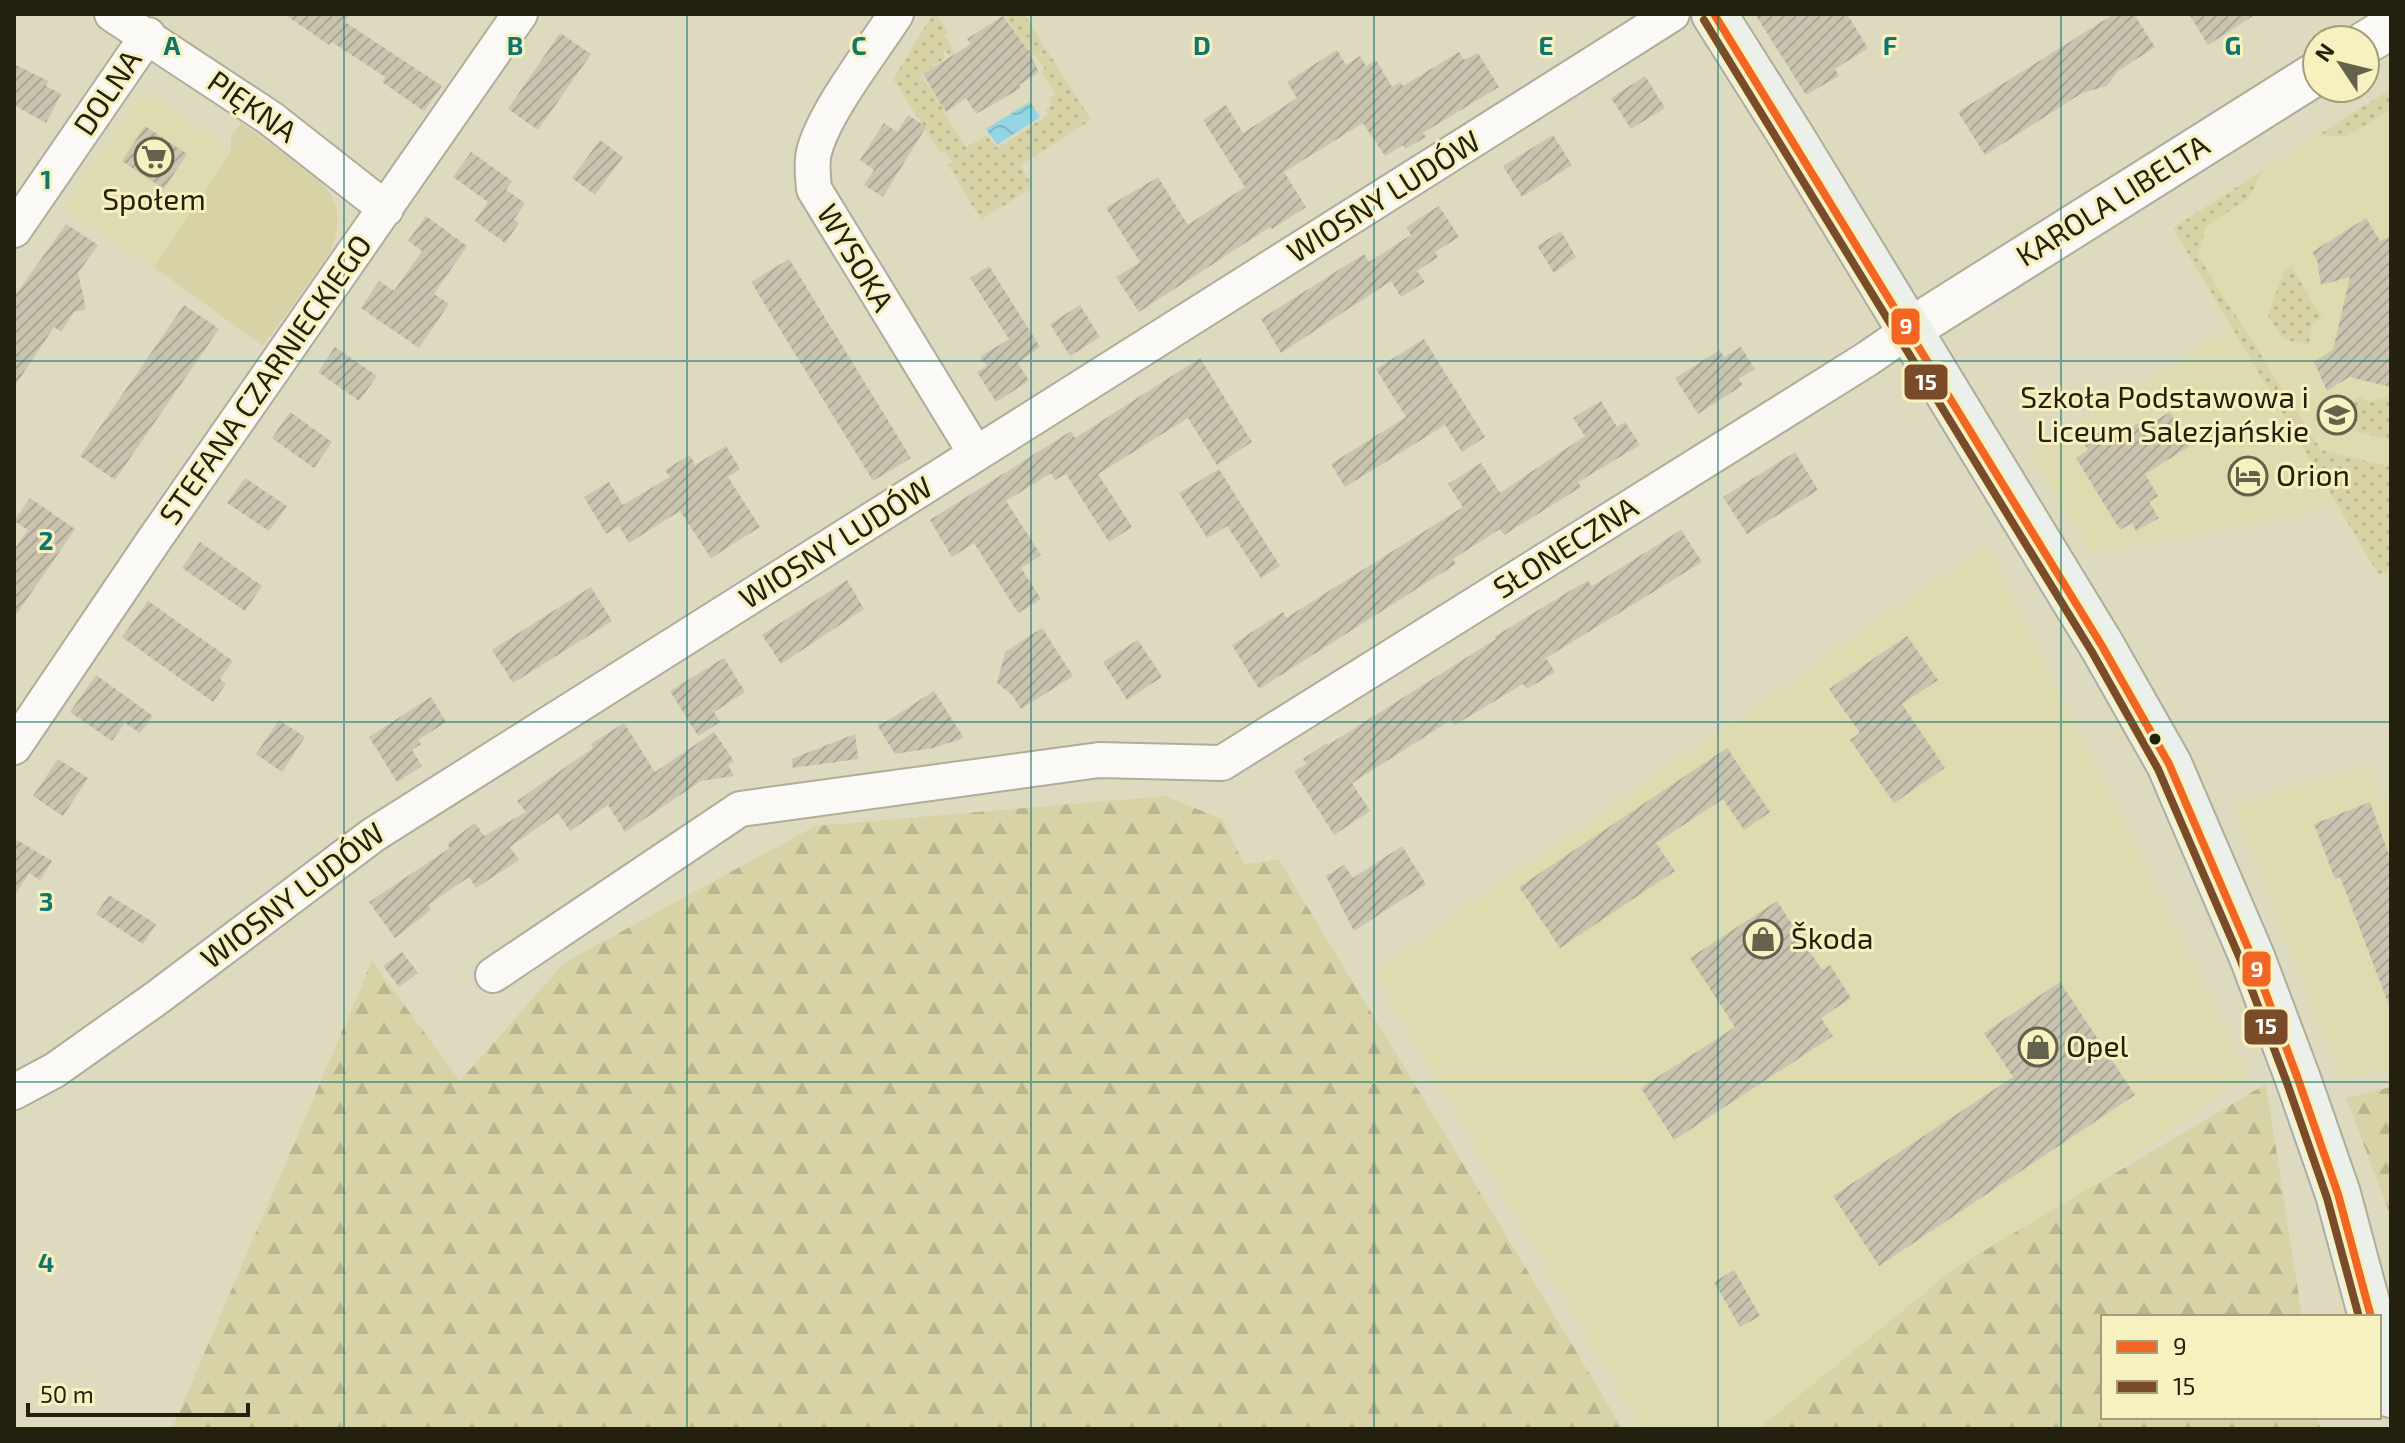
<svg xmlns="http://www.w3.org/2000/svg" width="2405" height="1443" font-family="'Exo 2',sans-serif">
<defs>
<pattern id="grass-dots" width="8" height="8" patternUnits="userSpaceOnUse" patternTransform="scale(2)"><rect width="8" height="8" fill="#d8d3a7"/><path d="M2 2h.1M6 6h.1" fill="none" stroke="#b9b58f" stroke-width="1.8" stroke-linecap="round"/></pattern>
<pattern id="forest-firs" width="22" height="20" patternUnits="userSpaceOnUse" patternTransform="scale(2)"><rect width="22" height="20" fill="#d8d3a7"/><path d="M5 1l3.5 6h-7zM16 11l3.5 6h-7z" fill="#b9b58f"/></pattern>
<pattern id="water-waves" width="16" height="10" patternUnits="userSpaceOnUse" patternTransform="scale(2)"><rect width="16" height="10" fill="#93d5e4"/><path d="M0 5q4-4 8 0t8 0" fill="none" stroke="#7eb7c2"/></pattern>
<pattern id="building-hatch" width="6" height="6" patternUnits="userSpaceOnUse" patternTransform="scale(2)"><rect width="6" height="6" fill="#c9c3af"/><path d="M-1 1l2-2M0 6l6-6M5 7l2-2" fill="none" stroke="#aca795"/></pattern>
</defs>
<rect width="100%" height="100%" fill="#dddac0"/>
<!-- built -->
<path fill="#dfdbb0" d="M2391,88V570L2379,577L2334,503L2326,509L2092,553L2029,453L2230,328L2172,228Z
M143,91L231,151L154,267L63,207Z
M1987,545L2248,1075L1756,1429H1641L1373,972Z
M2367,764L2379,798L2391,794V1069L2341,1080L2234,806Z"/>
<!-- grass -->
<path fill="url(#grass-dots)" d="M933,14H936L948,32L944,35L955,53L950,56L946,51L943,54L945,58L921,75L944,107L942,109L966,147L987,135L997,148L1048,115L1045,109L1052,104L1048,98L1055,94L1041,71L1045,69L1035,54L1030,57L1021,38L1018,39L1005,14H1024L1091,120L1020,165L1033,187L981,220L948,165L952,162L945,151L941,153L893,79Z
M2391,89V109L2347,136H2317Z
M2262,171L2249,198L2206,226L2198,256L2321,450L2391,467V568L2379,575L2173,228Z
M2291,266L2322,318L2311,326L2309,345L2283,339L2268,316L2284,270Z
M2361,396L2368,402L2391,396V440L2336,426L2342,405Z"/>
<!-- forest -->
<path fill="url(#forest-firs)" d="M1165,796L1222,819L1244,864L1279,860L1623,1429H172L372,961L460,1081L564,963L815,826Z
M2266,1084L2302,1317H2103V1417H2318L2320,1429H1758L1955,1268Z
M2391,1087V1217L2346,1098Z"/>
<!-- green -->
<path fill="#d8d3a7" d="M241,123C258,135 275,147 292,159C329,186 350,205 330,253L263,346L154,267L231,151V137Z"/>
<!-- water -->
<path fill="url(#water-waves)" d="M1030,102L1040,117L997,145L986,129Z"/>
<!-- building -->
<path fill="url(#building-hatch)" d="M284,14H350L345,22L442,86L424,111L382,82L385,77L332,42L329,45Z
M1755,14H1847L1868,48L1835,69L1839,76L1806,95Z
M2114,14H2134L2155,47L2118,71L2107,86L2082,93L1985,155L1958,112Z
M2189,14H2256L2208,45Z
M1003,16L1027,49L1039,72L1019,85L1021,88L976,114L966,98L946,112L923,74L971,44L967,39Z
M560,33L591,54L538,130L508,109Z
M1337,50L1346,65L1360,56L1366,66L1376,60L1392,87L1400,82L1403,86L1459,52L1464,60L1478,53L1499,87L1423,133L1426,137L1405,149L1403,145L1385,156L1363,123L1284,172L1306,207L1272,229L1270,227L1139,312L1116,277L1140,262L1106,208L1158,177L1188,225L1245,187L1203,120L1226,105L1243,133L1297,98L1287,82Z
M14,64L48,81L46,86L61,94L46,123L14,105Z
M1645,76L1665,108L1631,129L1611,98Z
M908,115L926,127L883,197L864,185L874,170L860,160L884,123L897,132Z
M145,126L187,154L164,189L122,161Z
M1553,135L1572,165L1522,197L1503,166Z
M600,140L623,157L595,195L572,178Z
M471,152L512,181L506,190L525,203L514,219L519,223L505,243L475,221L488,202L453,177Z
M1439,206L1459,237L1435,252L1438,257L1417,271L1425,282L1401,297L1391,281L1281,353L1261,319L1364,254L1369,262L1411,235L1406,227Z
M426,216L467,246L434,294L449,304L419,348L361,308L379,281L394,291L422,251L408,241Z
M2366,218L2380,241L2391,236V387L2349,377L2327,391L2314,362L2333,350L2350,277L2321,285L2317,260L2312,252Z
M66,224L98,245L78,273L86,309L74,312L61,332L54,327L14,387V297Z
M1561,231L1576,257L1554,273L1537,246Z
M789,259L911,458L873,481L751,282Z
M989,266L1040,347L1018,363L1029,381L996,402L977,372L987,366L980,357L1009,339L970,278Z
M184,305L219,329L115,480L80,456Z
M1080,305L1100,337L1070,356L1050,324Z
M1424,339L1485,437L1462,452L1445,425L1345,487L1331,464L1406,417L1376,369Z
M335,347L377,376L359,401L318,372Z
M1741,347L1755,369L1738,379L1743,385L1698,414L1675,378L1720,350L1724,357Z
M1200,358L1252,442L1217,465L1188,418L1098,474L1132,527L1109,542L1066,474L1055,480L1051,473L1006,501L1041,555L1021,568L1041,599L1018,613L974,543L952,557L930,520L1071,431L1075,438Z
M1601,401L1617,427L1625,422L1640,445L1578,482L1581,487L1504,535L1500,529L1453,559L1456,564L1259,689L1232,645L1283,612L1286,618L1463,507L1448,484L1481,463L1500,493L1543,464L1585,436L1573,418Z
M290,412L332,442L314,468L272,438Z
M2170,412L2190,446L2145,474L2158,496L2149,502L2159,518L2136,531L2132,523L2120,530L2076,458L2088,450L2083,443L2110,426L2116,436L2142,421L2145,427Z
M726,446L740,469L728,477L760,527L711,558L680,511L629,543L619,526L606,534L584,497L609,482L623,505L670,477L665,470L690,455L695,465Z
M1795,452L1818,490L1747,534L1723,497Z
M1219,469L1280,566L1261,578L1227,526L1207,538L1179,493Z
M245,478L287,506L269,531L227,503Z
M30,498L75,529L14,618V550L28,530L14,521Z
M1681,530L1702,562L1546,658L1555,672L1527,689L1523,684L1455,725L1451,720L1352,783L1370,811L1334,835L1294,771L1307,764L1303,759L1327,743L1328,745L1496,639L1494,637L1573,589L1588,581L1592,586Z
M200,542L262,586L245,611L182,568Z
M847,580L864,609L781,664L762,635Z
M591,587L612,621L513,683L492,650Z
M148,601L233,661L220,679L226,684L213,702L122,637Z
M1042,628L1073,676L1021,709L1012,695L997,683L1005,652Z
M1907,636L1938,680L1902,704L1945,768L1894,803L1850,740L1860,733L1829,689Z
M1138,640L1162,677L1127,700L1103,662Z
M724,658L745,692L714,712L720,722L698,736L670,691Z
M96,675L153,716L140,733L125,723L112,741L70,712Z
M934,691L964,738L933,748L895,754L877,725L889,720Z
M431,697L446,722L418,740L421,744L412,750L422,766L397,782L369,737Z
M279,720L305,737L282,772L256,754Z
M624,723L655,772L714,732L734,761L728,765L734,776L701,781L625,832L608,805L570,831L558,813L510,847L519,860L476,888L469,877L428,905L431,910L395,938L369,902L450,848L447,844L475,823L484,836L526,812L517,801L593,748L591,744Z
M855,734L858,759L793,768L791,759Z
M1727,748L1770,812L1744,830L1723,799L1656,843L1675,871L1560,948L1519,887Z
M58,759L88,778L63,816L33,796Z
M2370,802L2391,860V1005H2389L2340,877L2335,879L2314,824Z
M14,838L52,861L40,880L29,873L14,897Z
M1402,846L1426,884L1354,931L1326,876L1344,865L1353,878Z
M109,895L156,924L143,944L96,914Z
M1777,901L1822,970L1830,965L1851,998L1821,1018L1833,1036L1674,1140L1641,1088L1735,1027L1690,958Z
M402,952L418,973L399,987L383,966Z
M2060,982L2135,1095L1879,1266L1833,1196L2013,1077L1984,1033Z
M1734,1270L1760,1316L1740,1327L1714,1282Z"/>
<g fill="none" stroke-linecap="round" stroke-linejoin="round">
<defs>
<path id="minor" d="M112,14L270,118L386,209
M896,14C873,50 824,112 814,152C811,164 813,177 814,189L976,454
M14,230L148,35
M14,747L152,543L520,14
M493,975L740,809L1099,760L1222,763L1867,359L1909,330
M14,1092L55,1070L158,997L373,835L1672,14"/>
<path id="tertiary" d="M2365,43L2391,27
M1909,330L2317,73"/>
<path id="secondary" d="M1714,14L1793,139L2102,646L2169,764L2252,957L2298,1079L2338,1194L2371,1317
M2379,1348L2391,1395"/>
</defs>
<!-- minor casing -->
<use href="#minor" stroke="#afad99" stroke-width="38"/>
<!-- tertiary casing -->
<use href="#tertiary" stroke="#afad99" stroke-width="46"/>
<!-- secondary casing -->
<use href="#secondary" stroke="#afad99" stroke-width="48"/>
<!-- minor -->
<use href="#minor" stroke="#faf9f6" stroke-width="34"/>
<!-- tertiary -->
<use href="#tertiary" stroke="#faf9f6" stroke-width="42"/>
<!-- secondary -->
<use href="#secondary" stroke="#ecf0ea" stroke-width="44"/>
<defs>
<path id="bus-1" d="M1714,14L2102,646L2169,764L2252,957L2298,1079L2338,1194L2371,1317"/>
<path id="bus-2" d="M1704,20L2092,652L2158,769L2241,961L2287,1083L2327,1198L2359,1317"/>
</defs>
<!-- bus-1 casing -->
<use href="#bus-1" stroke="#f7f1c0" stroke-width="14"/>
<!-- bus-2 casing -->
<use href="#bus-2" stroke="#f7f1c0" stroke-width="14"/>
<!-- bus-1 -->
<use href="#bus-1" stroke="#f26522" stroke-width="8"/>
<!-- bus-2 -->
<use href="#bus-2" stroke="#7a4b2a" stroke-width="8"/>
</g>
<!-- grid -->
<path fill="none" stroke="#0f766e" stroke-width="2" stroke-opacity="0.55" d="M344,14V1429M687,14V1429M1031,14V1429M1374,14V1429M1718,14V1429M2061,14V1429M14,361H2391M14,722H2391M14,1082H2391"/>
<!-- icons -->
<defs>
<symbol id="supermarket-ring" viewBox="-11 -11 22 22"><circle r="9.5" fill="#f7f1c0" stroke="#64624c" stroke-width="1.5"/><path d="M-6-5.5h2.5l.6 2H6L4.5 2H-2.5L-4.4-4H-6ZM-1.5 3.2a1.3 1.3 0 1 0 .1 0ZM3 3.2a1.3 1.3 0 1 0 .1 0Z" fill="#64624c"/></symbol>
<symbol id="school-ring" viewBox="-11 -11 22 22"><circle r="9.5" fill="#f7f1c0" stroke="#64624c" stroke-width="1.5"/><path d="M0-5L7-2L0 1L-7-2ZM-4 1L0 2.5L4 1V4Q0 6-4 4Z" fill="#64624c"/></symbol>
<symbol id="hotel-ring" viewBox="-11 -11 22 22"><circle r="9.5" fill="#f7f1c0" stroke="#64624c" stroke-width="1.5"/><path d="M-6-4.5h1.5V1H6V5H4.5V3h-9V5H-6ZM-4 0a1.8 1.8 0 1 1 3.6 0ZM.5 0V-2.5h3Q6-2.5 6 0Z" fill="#64624c"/></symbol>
<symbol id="shop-ring" viewBox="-11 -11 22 22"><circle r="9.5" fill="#f7f1c0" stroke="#64624c" stroke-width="1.5"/><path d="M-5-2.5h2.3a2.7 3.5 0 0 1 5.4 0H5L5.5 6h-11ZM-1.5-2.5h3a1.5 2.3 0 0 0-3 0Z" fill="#64624c"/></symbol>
</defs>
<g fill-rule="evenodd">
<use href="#supermarket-ring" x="132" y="135" width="44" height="44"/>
<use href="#school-ring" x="2315" y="393" width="44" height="44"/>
<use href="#hotel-ring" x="2226" y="454" width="44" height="44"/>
<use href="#shop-ring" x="1741" y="917" width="44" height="44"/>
<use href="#shop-ring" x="2016" y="1025" width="44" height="44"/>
</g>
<!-- markers -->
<circle fill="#23210e" stroke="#f7f1c0" stroke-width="3" cx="2155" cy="739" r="7"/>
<g text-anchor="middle" stroke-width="6" stroke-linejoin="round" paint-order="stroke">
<!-- street labels -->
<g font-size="30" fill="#23210e" stroke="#f7f1c0">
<text transform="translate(108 93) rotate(-56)" y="10">DOLNA</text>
<text transform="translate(252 107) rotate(35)" y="10">PIĘKNA</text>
<text transform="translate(1384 197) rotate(-32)" y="10">WIOSNY LUDÓW</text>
<text transform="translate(2113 201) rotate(-32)" y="10">KAROLA LIBELTA</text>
<text transform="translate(855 258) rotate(59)" y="10">WYSOKA</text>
<text transform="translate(266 380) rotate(-55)" y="10">STEFANA CZARNIECKIEGO</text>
<text transform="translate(836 543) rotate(-32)" y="10">WIOSNY LUDÓW</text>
<text transform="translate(1566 548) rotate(-32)" y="10">SŁONECZNA</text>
<text transform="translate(293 896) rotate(-37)" y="10">WIOSNY LUDÓW</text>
</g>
<!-- poi labels -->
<g font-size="30" fill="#23210e" stroke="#f7f1c0" text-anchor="start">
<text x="154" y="210" text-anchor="middle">Społem</text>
<text x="2309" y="408" text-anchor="end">Szkoła Podstawowa i<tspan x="2309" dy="34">Liceum Salezjańskie</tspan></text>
<text x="2276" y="486">Orion</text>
<text x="1791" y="949">Škoda</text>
<text x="2066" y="1057">Opel</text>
</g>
</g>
<g font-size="26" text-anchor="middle" font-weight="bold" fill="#0f766e" stroke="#f7f1c0" stroke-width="6" stroke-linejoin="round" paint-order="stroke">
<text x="172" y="55">A</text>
<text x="515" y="55">B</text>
<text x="859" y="55">C</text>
<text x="1202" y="55">D</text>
<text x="1546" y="55">E</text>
<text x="1890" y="55">F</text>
<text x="2233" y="55">G</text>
<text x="46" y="189">1</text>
<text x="46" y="550">2</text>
<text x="46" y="911">3</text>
<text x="46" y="1272">4</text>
</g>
<g stroke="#f7f1c0" stroke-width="3">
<rect x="1890" y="307" width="31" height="39" rx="8" fill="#f26522"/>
<rect x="1903" y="363" width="46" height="38" rx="8" fill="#7a4b2a"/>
<rect x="2241" y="950" width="31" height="38" rx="8" fill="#f26522"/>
<rect x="2243" y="1008" width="46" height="38" rx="8" fill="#7a4b2a"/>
</g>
<g font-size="22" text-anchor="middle" font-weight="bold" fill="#fff">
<text x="1906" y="334">9</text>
<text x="1926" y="390">15</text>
<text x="2257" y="977">9</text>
<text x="2266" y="1034">15</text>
</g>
<!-- border -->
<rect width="2405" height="1443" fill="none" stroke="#23210e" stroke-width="32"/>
<!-- legend -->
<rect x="2101" y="1315" width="280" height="104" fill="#f7f1c0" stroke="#a29e79" stroke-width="2"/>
<rect x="2117" y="1341" width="40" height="12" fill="#f26522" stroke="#a29e79" stroke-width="2"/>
<text x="2173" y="1355" font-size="24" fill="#23210e">9</text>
<rect x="2117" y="1381" width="40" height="12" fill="#7a4b2a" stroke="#a29e79" stroke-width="2"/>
<text x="2173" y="1395" font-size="24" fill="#23210e">15</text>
<!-- north arrow -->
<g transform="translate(2341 64) rotate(305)"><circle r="38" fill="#f7f1c0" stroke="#a29e79" stroke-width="2"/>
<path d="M0-6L14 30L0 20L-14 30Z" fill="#64624c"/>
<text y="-12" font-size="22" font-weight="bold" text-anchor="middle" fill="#23210e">N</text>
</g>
<!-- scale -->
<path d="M28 1403v12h220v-12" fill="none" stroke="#23210e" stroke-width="4"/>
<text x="40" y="1403" font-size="24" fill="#23210e" stroke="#f7f1c0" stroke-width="6" paint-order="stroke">50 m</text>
</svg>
